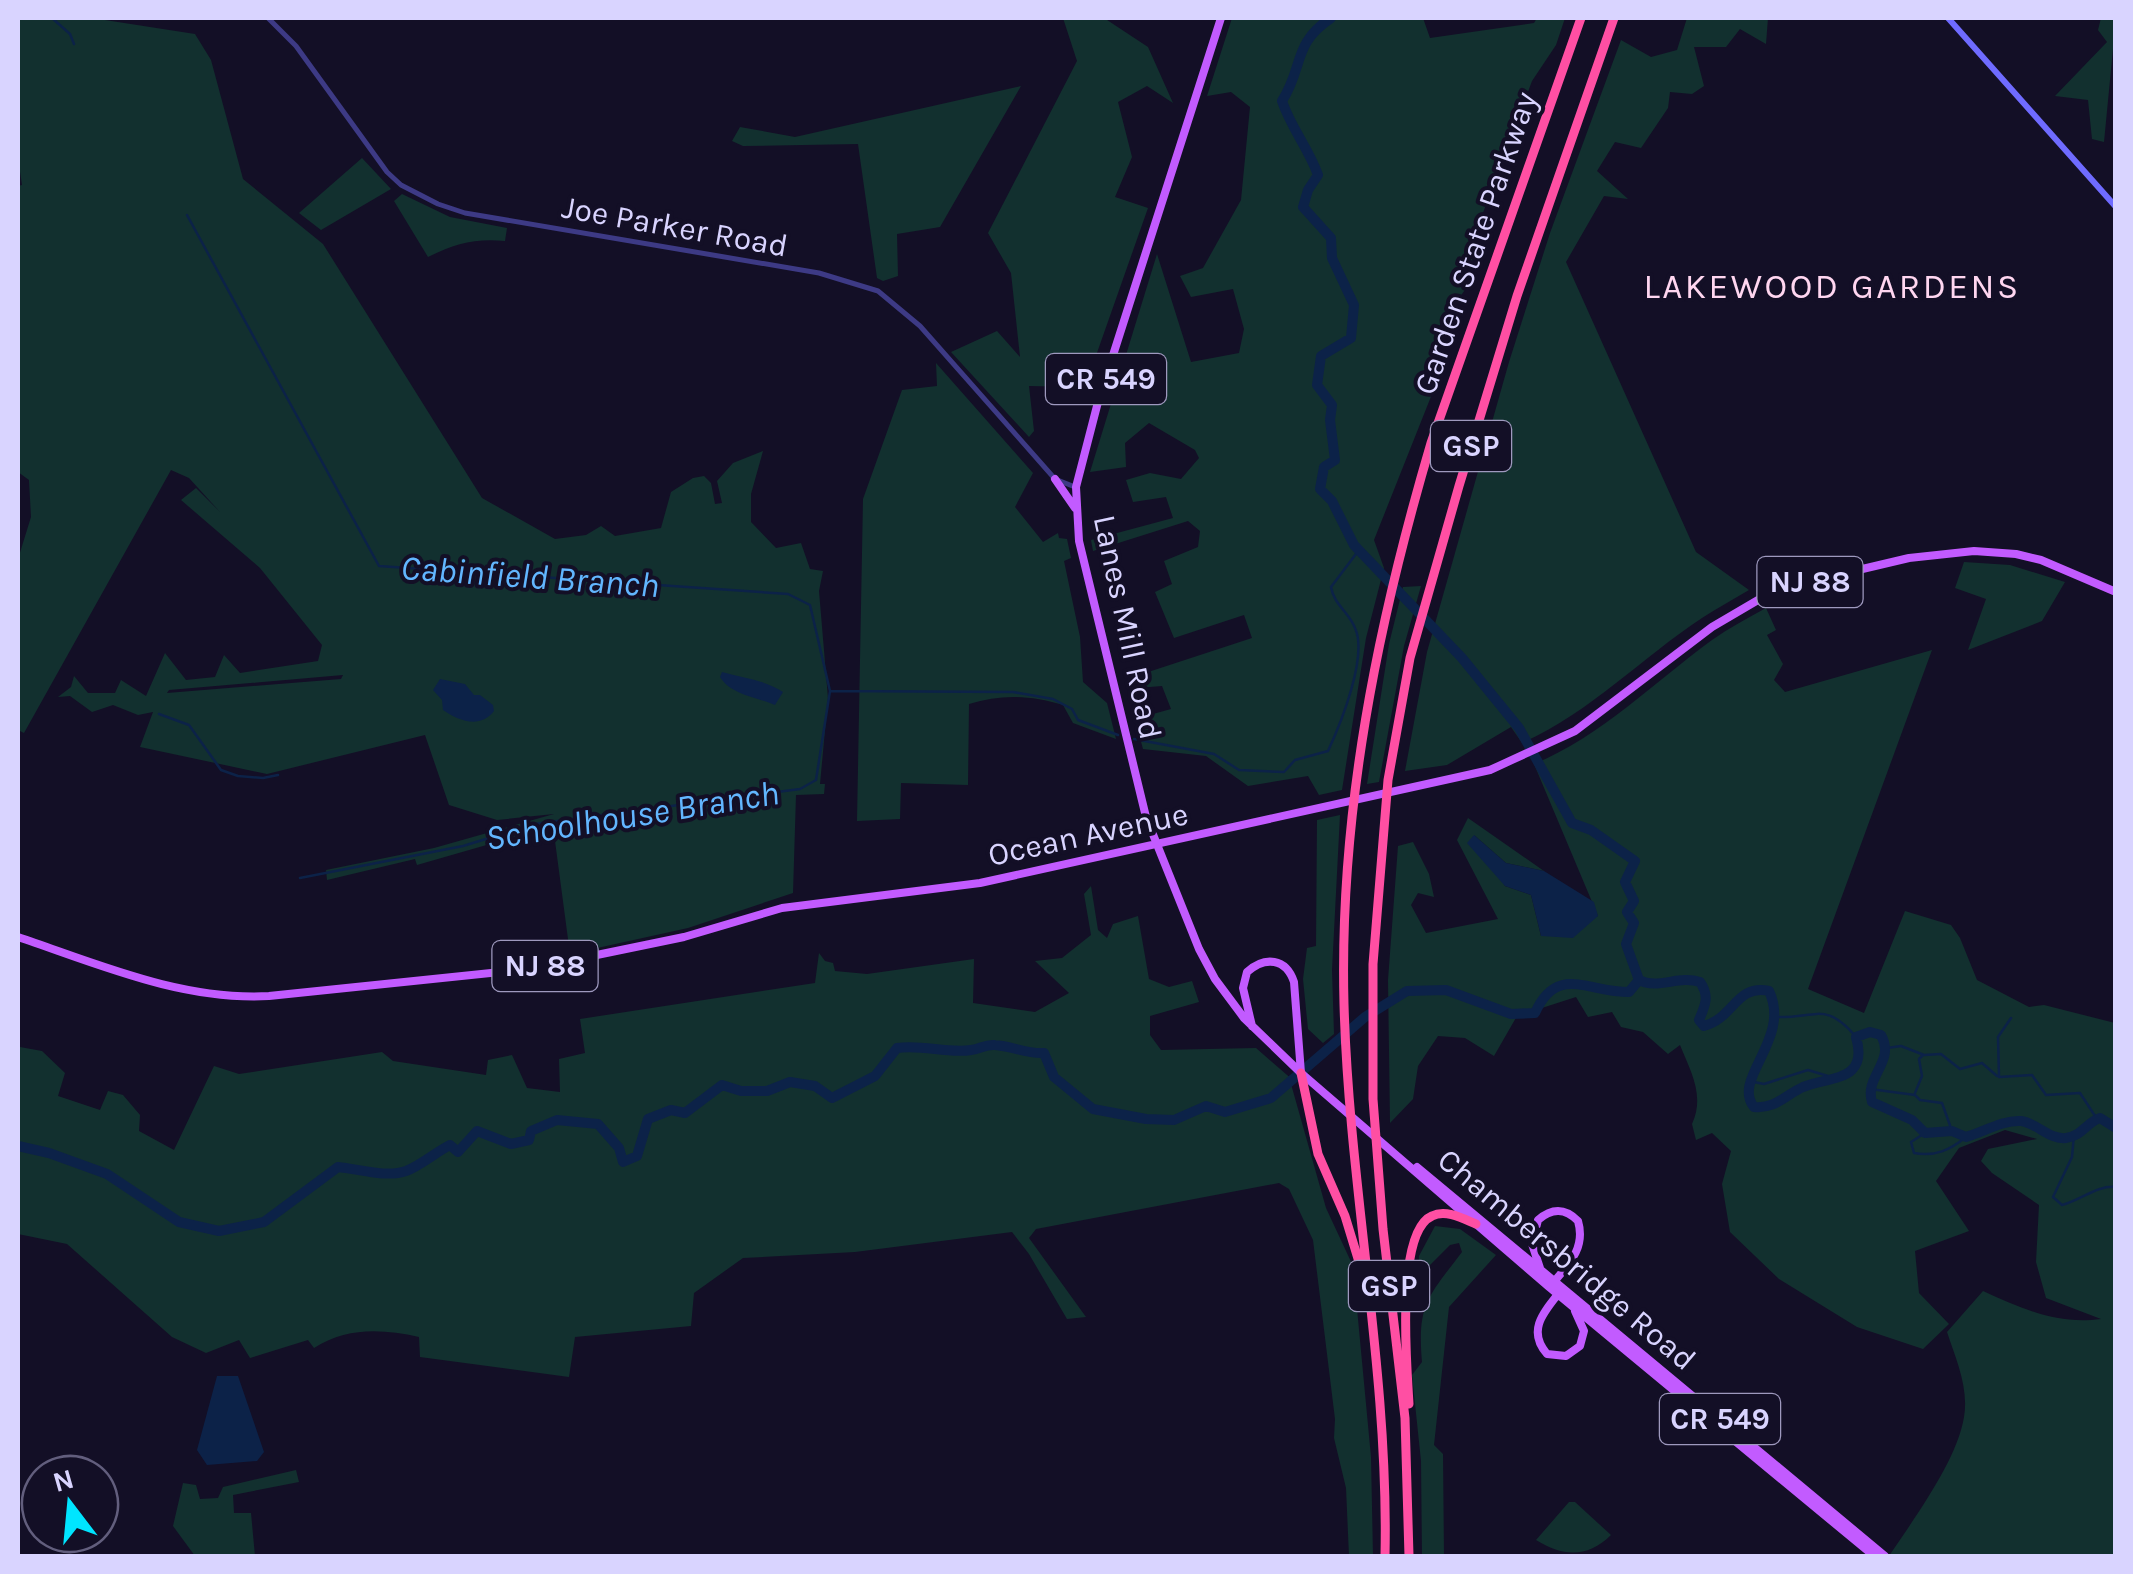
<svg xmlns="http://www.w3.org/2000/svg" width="2133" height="1574" font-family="Karla,sans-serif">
<rect width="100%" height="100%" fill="#130f26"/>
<!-- green -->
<path fill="#12302f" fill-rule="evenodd" d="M18,18H92L195,34L211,60L243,179L323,244L482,498L555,539L586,535L601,526L615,536L661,528L671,492L693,478L704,476L711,483L715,504L722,503L717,481L733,463L763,451L751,494V522L776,548L801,543L810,569L823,571L819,591L828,698L820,784H825L824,794L796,795L793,893L688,928L570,954L553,826L417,865L415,859L327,880L326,870L434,848L554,814L497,820L449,805L425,735L267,774L140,747L153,712L138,715L113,705L92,712L70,696L58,697L71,687L74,676L88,693H115L121,680L146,696L165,653L186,680L215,677L224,655L240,673L318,661L322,645L260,568L181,500L196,488L220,512L189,478L171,470L24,733L18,730V559L31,517L29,480L18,472V186L22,185L18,158ZM343,675L341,679L167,693L169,690Z
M1063,18H1104L1148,47L1173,103L1147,86L1118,102L1132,157L1115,197L1148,208L1086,384L1077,387L1029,386L1034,431L1029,437L951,352L997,331L1020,357L1011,273L988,233L1077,61Z
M1232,18H1423L1430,38L1534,23L1537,18H1565L1556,45L1532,81L1471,245L1474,277L1438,328L1432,394L1374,540L1384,568L1366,638L1342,790L1319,795L1308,776L1248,786L1206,756L1143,749L1135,719L1171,709L1162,686L1137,688L1133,677L1252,638L1244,615L1174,638L1155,592L1172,584L1164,561L1198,547L1200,531L1188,521L1093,551L1091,540L1173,518L1166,497L1133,502L1126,480L1150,473L1181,479L1199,458L1195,450L1149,423L1125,443L1126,467L1090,472L1157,254L1191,362L1239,353L1244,329L1233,289L1191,297L1180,276L1203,268L1241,200L1250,107L1231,92L1207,96Z
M1687,18H1768L1766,44L1740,29L1726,47H1694L1704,86L1692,94L1670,92L1668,108L1641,148L1615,142L1597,171L1628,199L1604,196L1566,262L1696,552L1749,590C1734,599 1717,608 1702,618C1640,659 1591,712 1522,743L1511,727L1447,765L1405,771L1427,652L1509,362L1550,233L1621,40L1651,57L1677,50Z
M2101,18H2116L2104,142L2092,139L2088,100L2055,96L2107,42L2098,30Z
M1021,86L940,227L897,234L898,276L883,281L877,278L858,144L743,146L732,141L740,127L795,137Z
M362,158L391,189L321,230L299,213Z
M402,194L450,217L507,228L505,241C475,238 454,244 428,257L394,201Z
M936,363L1033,473L1015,507L1043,542L1058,533L1059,538L1067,539L1071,558L1064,561L1080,637L1083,682L1107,703L1116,739L1073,723L1063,705C1030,695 1001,694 969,704L968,785L901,783L900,819L857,821L863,499L902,390L937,386Z
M1964,562L2010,565L2065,582L2042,621L1968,650L1986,599L1955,588Z
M1421,586L1404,646L1379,782L1367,784L1389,644L1403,587Z
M1766,608L1776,630L1767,635L1783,664L1774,680L1785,692L1932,650L1808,989L1864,1013L1905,911L1951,925L1960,938L1977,980L2029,1007L2044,1005L2115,1023V1556H1889C1913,1520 1957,1461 1964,1417C1969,1388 1956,1359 1947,1332L1983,1291C2023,1309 2057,1325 2101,1319L2046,1298L2036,1262L2039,1205L1992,1173L1981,1161L1988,1149L2037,1139L2005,1130L1959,1148L1936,1181L1969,1231L1915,1251L1919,1293L1949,1324L1923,1349L1857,1327L1779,1279L1730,1232L1722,1184L1731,1151L1712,1133L1696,1140L1692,1124C1705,1096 1691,1072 1680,1045L1668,1054L1643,1032L1621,1027L1612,1012L1588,1017L1576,997L1517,1016L1494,1056L1465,1038L1438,1036L1418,1066L1413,1099L1390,1123L1388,980L1398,846L1413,842L1429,874L1434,897L1418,893L1411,905L1426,933L1498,919L1457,840L1468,818L1544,871L1506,863L1474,835L1505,886L1531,895L1541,936L1598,916L1534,764C1602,736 1654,682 1712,640C1729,628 1748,618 1766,608Z
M1340,815L1332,970L1334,1034L1323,1043L1308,1029L1303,979L1307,948L1316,946L1317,820Z
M1091,886L1098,930L1107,938L1113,924L1138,916L1149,979L1169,987L1192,981L1199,1002L1150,1016V1035L1161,1050L1256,1048L1294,1081L1291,1084L1326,1208L1353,1266L1371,1457L1373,1556H1349L1346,1488L1334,1438L1335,1419L1313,1240L1289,1189L1279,1183L1036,1229L1029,1238L1086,1317L1067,1319L1029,1254L1012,1232L855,1252L743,1258L694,1293L691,1326L575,1337L569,1377L420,1357L419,1337C382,1329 347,1327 314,1348L308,1340L250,1358L239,1340L206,1353L172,1337L67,1244L18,1234V1054L20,1047L42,1051L65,1073L58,1096L100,1110L108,1091L123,1095L140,1115L139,1131L174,1150L214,1066L239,1074L382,1052L393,1061L486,1075L488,1060L512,1055L527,1088L560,1092L559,1059L585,1053L580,1019L815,983L819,953L825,961L833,963L835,971L867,974L974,959L973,1003L1035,1012L1069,993L1035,961L1062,958L1091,935L1084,894Z
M1435,1226L1460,1229L1496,1255L1449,1307L1434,1445L1443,1454L1444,1556H1422L1421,1461L1412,1375L1422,1362C1417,1304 1428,1297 1462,1252L1459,1243L1450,1245L1418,1277L1419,1256Z
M296,1470L299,1482L233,1495L234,1513H251L255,1556H195L173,1526L183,1483L196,1485L200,1499L218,1498L223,1487Z
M1569,1502H1575L1611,1535C1588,1558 1563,1557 1536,1540Z"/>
<!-- water -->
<path fill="#0c2248" d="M722,672C743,678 765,680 783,692L775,705C757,697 731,695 720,677Z
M440,679L465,684L474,695H480L493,705L494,711C480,729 459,721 443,710L442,700L433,690Z
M1474,835L1506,863L1544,871L1594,902L1598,916L1573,938L1541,936L1531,895L1505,886L1467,843Z
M217,1376H238L264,1452L257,1461L207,1465L197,1450Z"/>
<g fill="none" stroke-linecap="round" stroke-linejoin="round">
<!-- stream -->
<path stroke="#0c2248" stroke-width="2.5" d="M52,18L70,34L74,44
M187,215L379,566L788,594L810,605L830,691
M159,714L189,725L221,770L238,776L263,778L278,775
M1134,739L1214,754L1239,770L1284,772L1295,760L1328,751C1341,723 1368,656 1355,628C1349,612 1334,605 1331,587L1359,550
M300,878L463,846L535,824L800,789L816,780L830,691L1013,692L1053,699L1072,709L1078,720L1118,735
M1775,1017C1815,1019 1825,1000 1856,1037
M2011,1018L1998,1037L1999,1077L2032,1075L2046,1095L2080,1093L2097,1119
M1887,1048L1901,1046L1924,1055L1941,1054L1960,1069L1982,1063L1997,1076
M1749,1081L1764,1084L1808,1070L1838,1079
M1870,1089L1915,1095L1920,1100L1942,1103L1952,1131
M1915,1093L1922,1076L1919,1059L1923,1055
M1925,1133L1911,1142L1914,1153C1935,1157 1950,1150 1966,1137
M2074,1135L2072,1157L2053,1197L2062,1205C2081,1200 2097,1185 2116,1187"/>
<!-- river -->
<path stroke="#0c2248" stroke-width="10" d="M1331,18C1292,44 1304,67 1282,101C1291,128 1309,149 1318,175L1308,190L1303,207L1331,238L1332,258L1354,305L1351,338L1321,356L1317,385L1332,405L1330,420L1335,460L1324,467L1320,489L1332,501L1354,545L1462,658L1519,728L1572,823L1591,830L1635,861L1625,882L1634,901L1627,912L1634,923L1626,944L1639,980
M1639,980C1658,990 1678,975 1700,982C1710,996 1705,1006 1699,1020L1704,1026C1734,1018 1736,984 1769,991C1792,1039 1731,1079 1754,1107C1776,1109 1785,1095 1803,1087C1830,1076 1869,1082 1856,1037L1870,1032L1881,1035C1896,1062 1864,1076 1872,1102L1912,1120L1925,1133L1952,1131L1966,1137C1984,1132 2002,1120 2021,1121C2037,1123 2049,1140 2066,1138C2082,1136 2087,1122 2100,1118L2116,1128
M18,1146L49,1153L107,1174L179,1222L219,1231L264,1222L338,1167C359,1169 386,1178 406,1171C420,1166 436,1152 450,1145L458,1152L477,1131L511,1144L529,1140L531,1131L557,1120L598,1124L619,1148L623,1162L637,1156L648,1119L671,1110L685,1113L722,1085L741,1091H767L790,1082L815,1086L832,1098L875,1076L897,1048C922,1044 948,1054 971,1050C981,1049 985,1044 995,1045C1012,1046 1026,1054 1044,1053L1054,1077L1093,1109L1146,1119L1174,1120L1206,1106L1225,1112L1271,1098L1365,1017L1407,991L1446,990L1511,1014L1535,1013C1557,964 1587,992 1629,992L1639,980"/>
<!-- tertiary -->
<path stroke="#3d3a85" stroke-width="5" d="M268,18L296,46L387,172L401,185L438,204L465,213L819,273L878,291L920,326L1055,479L1075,487"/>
<!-- secondary -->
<path stroke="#6f6bff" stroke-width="6" d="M1948,18L2116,207"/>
<!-- primary -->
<path stroke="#c25bff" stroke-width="8" d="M1221,18L1098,402L1076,487L1079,541L1146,817L1199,949L1215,979L1244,1018L1301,1073L1549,1287L1874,1556
M1055,479L1075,508
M18,937C98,964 182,1001 269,996L529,969L684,937L782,908L980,883L1490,770L1575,731L1712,627L1758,600L1820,579L1909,558L1974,551L2016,554L2041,560L2116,592
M1252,1026L1243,988L1247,972C1265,956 1286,958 1294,982L1301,1073
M1417,1167L1885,1556
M1540,1268L1532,1244L1538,1220C1552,1208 1565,1208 1578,1221C1586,1248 1569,1264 1552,1284
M1559,1293C1543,1313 1527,1331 1547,1354L1566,1356L1580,1346L1584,1331L1575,1311"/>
<!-- motorway -->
<path stroke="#ff4fa3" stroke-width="9" d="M1301,1073L1318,1154L1345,1216L1363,1275
M1409,1404C1407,1368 1395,1232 1432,1216C1446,1209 1464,1219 1476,1224
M1385,1556C1389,1371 1349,1189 1344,1004C1339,813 1377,626 1431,443L1581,18
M1409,1556L1405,1418L1383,1229L1373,1099V964L1388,780L1410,658L1459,486L1517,296L1614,18"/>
</g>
<g text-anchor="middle" stroke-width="8" stroke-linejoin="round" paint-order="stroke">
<!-- shield labels -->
<g fill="#130f26" stroke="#9e99be" stroke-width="2.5">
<rect x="1046" y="354" width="120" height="50" rx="8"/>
<rect x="1431" y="421" width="80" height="50" rx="8"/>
<rect x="1757.5" y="557" width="105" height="50" rx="8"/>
<rect x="492.5" y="941" width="105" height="50" rx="8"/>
<rect x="1349" y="1261" width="80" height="50" rx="8"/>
<rect x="1660" y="1394" width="120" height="50" rx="8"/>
</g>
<g font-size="30" font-weight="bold" fill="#d9d4ff">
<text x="1106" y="389">CR 549</text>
<text x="1471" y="456">GSP</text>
<text x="1810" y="592">NJ 88</text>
<text x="545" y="976">NJ 88</text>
<text x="1389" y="1296">GSP</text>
<text x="1720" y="1429">CR 549</text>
</g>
<!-- street labels -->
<g font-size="32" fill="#d9d4ff" stroke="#130f26">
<text transform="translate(675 226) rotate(10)" y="11">Joe Parker Road</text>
<text transform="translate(1475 243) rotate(-71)" y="11">Garden State Parkway</text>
<text transform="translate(1128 627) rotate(78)" y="11">Lanes Mill Road</text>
<text transform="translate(1088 834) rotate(-12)" y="11">Ocean Avenue</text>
<text transform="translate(1567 1259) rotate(40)" y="11">Chambersbridge Road</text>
</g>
<!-- neighbourhood labels -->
<g font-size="35" letter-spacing="2.5" fill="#ffd6f0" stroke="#130f26">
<text x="1832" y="298">LAKEWOOD GARDENS</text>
</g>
<!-- water labels -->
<g font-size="35" font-style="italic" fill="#62b6ff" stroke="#130f26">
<text transform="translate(530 576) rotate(4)" y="12">Cabinfield Branch</text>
<text transform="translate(632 815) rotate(-9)" y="12">Schoolhouse Branch</text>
</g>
</g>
<!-- border -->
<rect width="2133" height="1574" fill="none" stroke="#d9d4ff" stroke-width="40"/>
<!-- north arrow -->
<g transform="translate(70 1504) rotate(344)"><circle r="48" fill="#130f26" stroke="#625e7d" stroke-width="2.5"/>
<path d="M0-8L18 38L0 25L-18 38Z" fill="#00e5ff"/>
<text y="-15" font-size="28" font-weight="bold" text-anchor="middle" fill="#d9d4ff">N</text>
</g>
</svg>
